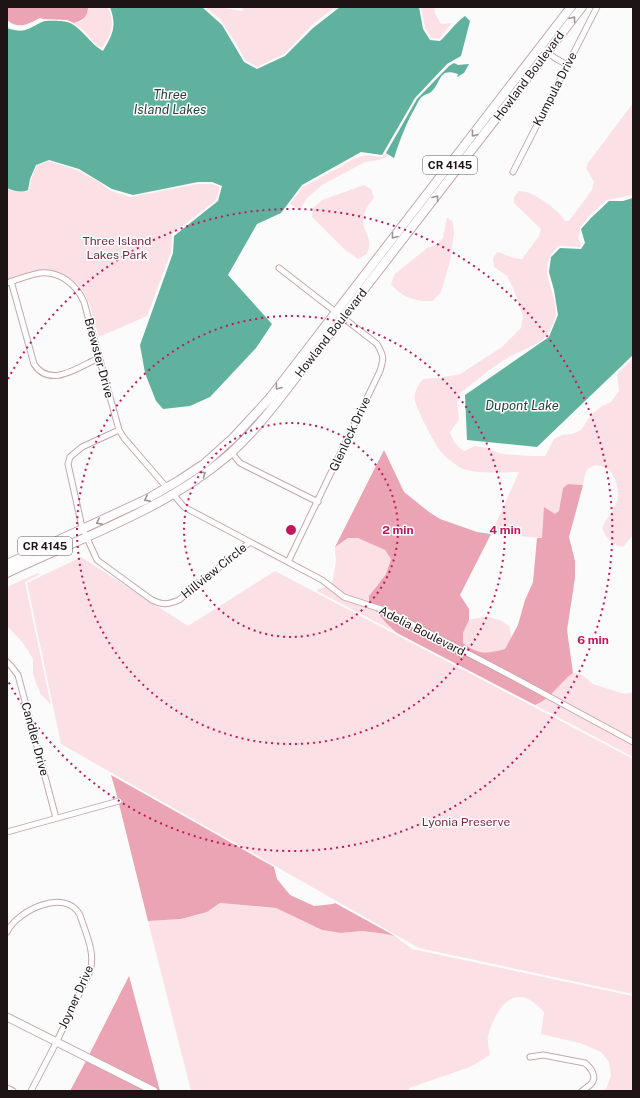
<svg xmlns="http://www.w3.org/2000/svg" width="640" height="1098" font-family="'Public Sans',sans-serif">
<rect width="100%" height="100%" fill="#fbfbfb"/>
<!-- green -->
<path fill="#fbe1e6" d="M88,7H108C115,25 112,32 102,48L97,46L84,31L73,23C83,22 88,17 88,7Z
M205,7H219L242,11L243,7H336L327,13L311,26L284,54L257,67L245,60L234,40L220,19Z
M421,7H434L435,13L441,24L452,23L439,39L431,38L425,28Z
M633,103V195L607,200L589,216L580,228V232L578,237L581,245L580,247L559,246C534,269 556,287 556,314C556,319 551,329 548,334C542,344 519,351 509,357C492,367 476,381 460,393L457,403L459,420L450,432C452,440 457,447 464,451L475,446L486,448L502,454L533,456H545L554,439L562,435L572,434L581,430L591,415L602,406L611,402L619,391L617,374L633,358V535L623,547C611,545 606,538 602,528C606,517 616,509 618,497C619,490 615,476 610,471C604,464 590,463 586,472C584,476 584,481 583,485L568,484L563,488L559,512L555,514L551,512L542,538L491,534L519,472C501,472 478,475 461,468C456,465 446,458 442,453C435,445 418,412 415,401C413,393 418,385 423,379L439,378L460,374L502,347L521,328L523,316L513,288L507,276L494,267L493,258L497,252C506,254 513,259 522,259L539,236L541,229L514,203V197L519,191C532,190 559,210 565,221H569L592,190L594,182L586,168L588,163Z
M386,153L389,154L386,157L379,160L365,162L322,185L307,198L300,210L290,204L303,187L332,171L337,169L354,158L367,155L382,157Z
M48,161L77,170L99,182L111,191L130,197L197,184H212L220,187L217,198L214,202L172,234L171,252L147,316L99,337C92,315 90,288 67,277C62,274 55,272 49,273C35,274 21,279 7,282V189C14,192 22,193 29,191L31,180L37,165Z
M364,185L371,189L374,198C367,206 361,216 364,227C368,238 372,242 367,254L358,259L344,249L312,217L313,208L322,200Z
M447,217L453,222L454,233L450,261L441,292L433,301C416,302 402,298 391,284L395,274L427,248L437,244L443,238Z
M348,538H358L385,550L391,559L386,574L375,587L369,603L386,623L397,633L317,591L318,589C322,588 329,586 332,582C333,580 336,562 336,560C335,555 335,552 335,547Z
M81,557L188,626L275,571L633,759V994L419,948L61,744L27,583Z
M38,573L40,574L25,582V583L51,705L40,693L33,674V659L23,643L7,626V587Z
M486,616L502,621L510,627L511,638L505,649C485,655 480,655 463,643V633L469,620Z
M573,673L581,674L593,684L624,694L633,692V757L535,705C551,699 559,683 573,673Z
M220,903L258,907L276,908L322,930L341,933L362,931L386,934L395,936L412,949L633,996V1091H605L611,1076L609,1062L601,1052L580,1043L541,1034L544,1012C541,1009 537,1005 533,1002C509,985 493,1016 488,1036C487,1042 489,1049 490,1055L470,1067L409,1088L410,1091H191L148,921L181,919L207,912Z"/>
<!-- forest -->
<path fill="#eba4b3" d="M7,7H88C88,17 83,20 74,23L67,20L43,19L40,18C28,24 19,30 7,20Z
M384,450L404,492L429,512L440,519L477,532L491,534L460,595L469,609V620L463,633V643C479,655 486,654 505,649L518,625L525,600L533,582L537,538H542L544,507L555,514L559,511L563,488L568,484L583,485L569,537L575,561V578L567,630L573,673C559,683 551,699 535,705L397,633L386,623L369,603V596L386,574L391,559L385,550L358,538H348L335,547Z
M111,775L274,867L277,879L290,895L314,906L333,904L335,903L395,936L386,934L362,931L341,933L322,930L276,908L220,903L207,912L181,919L148,921L119,804L123,802L121,798L118,799Z
M129,976L160,1091L89,1055Z
M87,1059L149,1091H70Z"/>
<!-- water -->
<path fill="#60b19d" d="M110,7H202L222,25L244,62L257,69L285,56L313,28L340,7H419L423,29L430,40L440,41C449,33 454,24 465,16L470,21L461,56L447,64L415,98L382,155L361,152L302,185L281,213L257,224L228,275L272,324L256,348L210,397L190,406L163,409L156,401L145,373L140,345L173,253L174,236L218,201L222,186L212,182H198L133,195L112,189L79,169L49,160L36,165L30,179L28,190C22,193 13,191 7,188V28C25,34 27,29 42,22C46,20 63,21 67,22C80,25 90,44 103,51C113,34 117,26 110,7Z
M454,63L458,65L469,64L464,73L457,77L458,74C438,67 442,82 431,92C429,94 425,94 423,96C419,98 418,103 416,106C406,123 400,140 394,158L386,153L417,99L449,66Z
M633,198V355L537,447L467,440L465,395L549,337L558,315L554,290L549,272L551,257L560,248L581,249L585,243L581,229L591,218L609,201H623Z"/>
<g fill="none" stroke-linecap="round" stroke-linejoin="round">
<defs>
<path id="street" d="M540,47L555,58L567,65
M513,172L597,7
M279,268L377,344C384,356 384,358 380,371L288,562
M11,281L34,364C50,389 78,367 99,358
M7,283C18,279 29,275 40,273C60,271 77,285 84,302L119,430L124,438L167,488
M119,430L82,447L70,457L68,464L82,527L97,560L152,600C163,605 167,605 179,600L250,542
M231,452L240,463L318,502
M173,494L184,507L322,580L344,597L387,611L513,677L633,742
M7,662L11,666L18,675L56,818
M7,832L119,801
M7,932C17,911 65,887 80,915C85,932 96,953 90,971L57,1041L31,1091
M530,1057L543,1055L585,1063C592,1069 598,1078 590,1085C587,1087 585,1089 582,1091
M7,1088L13,1091"/>
<path id="secondary" d="M7,1017L154,1091"/>
<path id="primary" d="M7,564L147,499L178,481L204,464L233,438L269,399L571,7
M7,573C82,537 169,508 232,452C248,437 263,420 277,402L582,7"/>
</defs>
<!-- street casing -->
<use href="#street" stroke="#c5a7ac" stroke-width="7"/>
<!-- secondary casing -->
<use href="#secondary" stroke="#c5a7ac" stroke-width="9"/>
<!-- primary casing -->
<use href="#primary" stroke="#c5a7ac" stroke-width="10"/>
<!-- street -->
<use href="#street" stroke="#fff" stroke-width="5"/>
<!-- secondary -->
<use href="#secondary" stroke="#fff" stroke-width="7"/>
<!-- primary -->
<use href="#primary" stroke="#fff" stroke-width="8"/>
</g>
<!-- one-way arrows -->
<defs><path id="oneway-chevron" d="M-2-3.5L2.5 0L-2 3.5" fill="none" stroke-width="1.6" stroke-linecap="round" stroke-linejoin="round"/></defs>
<g stroke="#9a9596">
<use href="#oneway-chevron" transform="translate(573 19) rotate(-53)"/>
<use href="#oneway-chevron" transform="translate(474 134) rotate(128)"/>
<use href="#oneway-chevron" transform="translate(436 198) rotate(-53)"/>
<use href="#oneway-chevron" transform="translate(394 236) rotate(128)"/>
<use href="#oneway-chevron" transform="translate(278 387) rotate(127)"/>
<use href="#oneway-chevron" transform="translate(203 474) rotate(-36)"/>
<use href="#oneway-chevron" transform="translate(147 499) rotate(153)"/>
<use href="#oneway-chevron" transform="translate(99 522) rotate(154)"/>
</g>
<!-- distance rings -->
<g fill="none" stroke="#c2185b" stroke-width="2" stroke-dasharray="2 4">
<circle cx="291" cy="530" r="107"/>
<circle cx="291" cy="530" r="214"/>
<path d="M8 379A321 321 0 1 1 8 681"/>
</g>
<g text-anchor="middle" stroke-width="3" stroke-linejoin="round" paint-order="stroke">
<!-- shield labels -->
<g fill="#fff" stroke="#625a5c" stroke-width="1">
<rect x="423" y="156" width="54" height="18" rx="3"/>
<rect x="18" y="537" width="54" height="18" rx="3"/>
</g>
<g font-size="11" font-weight="bold" fill="#1e1416">
<text x="450" y="169">CR 4145</text>
<text x="45" y="550">CR 4145</text>
</g>
<!-- street labels -->
<g font-size="12" fill="#1e1416" stroke="#fff">
<text transform="translate(529 76) rotate(-53)" y="4">Howland Boulevard</text>
<text transform="translate(555 89) rotate(-63)" y="4">Kumpula Drive</text>
<text transform="translate(331 333) rotate(-52)" y="4">Howland Boulevard</text>
<text transform="translate(99 358) rotate(75)" y="4">Brewster Drive</text>
<text transform="translate(350 434) rotate(-65)" y="4">Glenlock Drive</text>
<text transform="translate(214 571) rotate(-39)" y="4">Hillview Circle</text>
<text transform="translate(422 631) rotate(27)" y="4">Adelia Boulevard</text>
<text transform="translate(35 739) rotate(75)" y="4">Candler Drive</text>
<text transform="translate(76 997) rotate(-66)" y="4">Joyner Drive</text>
</g>
<!-- park labels -->
<g font-size="12" fill="#79273f" stroke="#fff">
<text x="117" y="245">Three Island<tspan x="117" dy="14">Lakes Park</tspan></text>
<text x="466" y="826">Lyonia Preserve</text>
</g>
<!-- water labels -->
<g font-size="13" font-style="italic" fill="#20453c" stroke="#fff">
<text x="170" y="99">Three<tspan x="170" dy="15">Island Lakes</tspan></text>
<text x="522" y="410">Dupont Lake</text>
</g>
</g>
<circle cx="291" cy="530" r="6" fill="#c2185b" stroke="#fff" stroke-width="2"/>
<g font-size="12" text-anchor="middle" font-weight="bold" fill="#c2185b" stroke="#fff" stroke-width="3" stroke-linejoin="round" paint-order="stroke">
<text x="398" y="534">2 min</text>
<text x="505" y="534">4 min</text>
<text x="593" y="644">6 min</text>
</g>
<!-- border -->
<rect width="640" height="1098" fill="none" stroke="#1e1416" stroke-width="16"/>
</svg>
